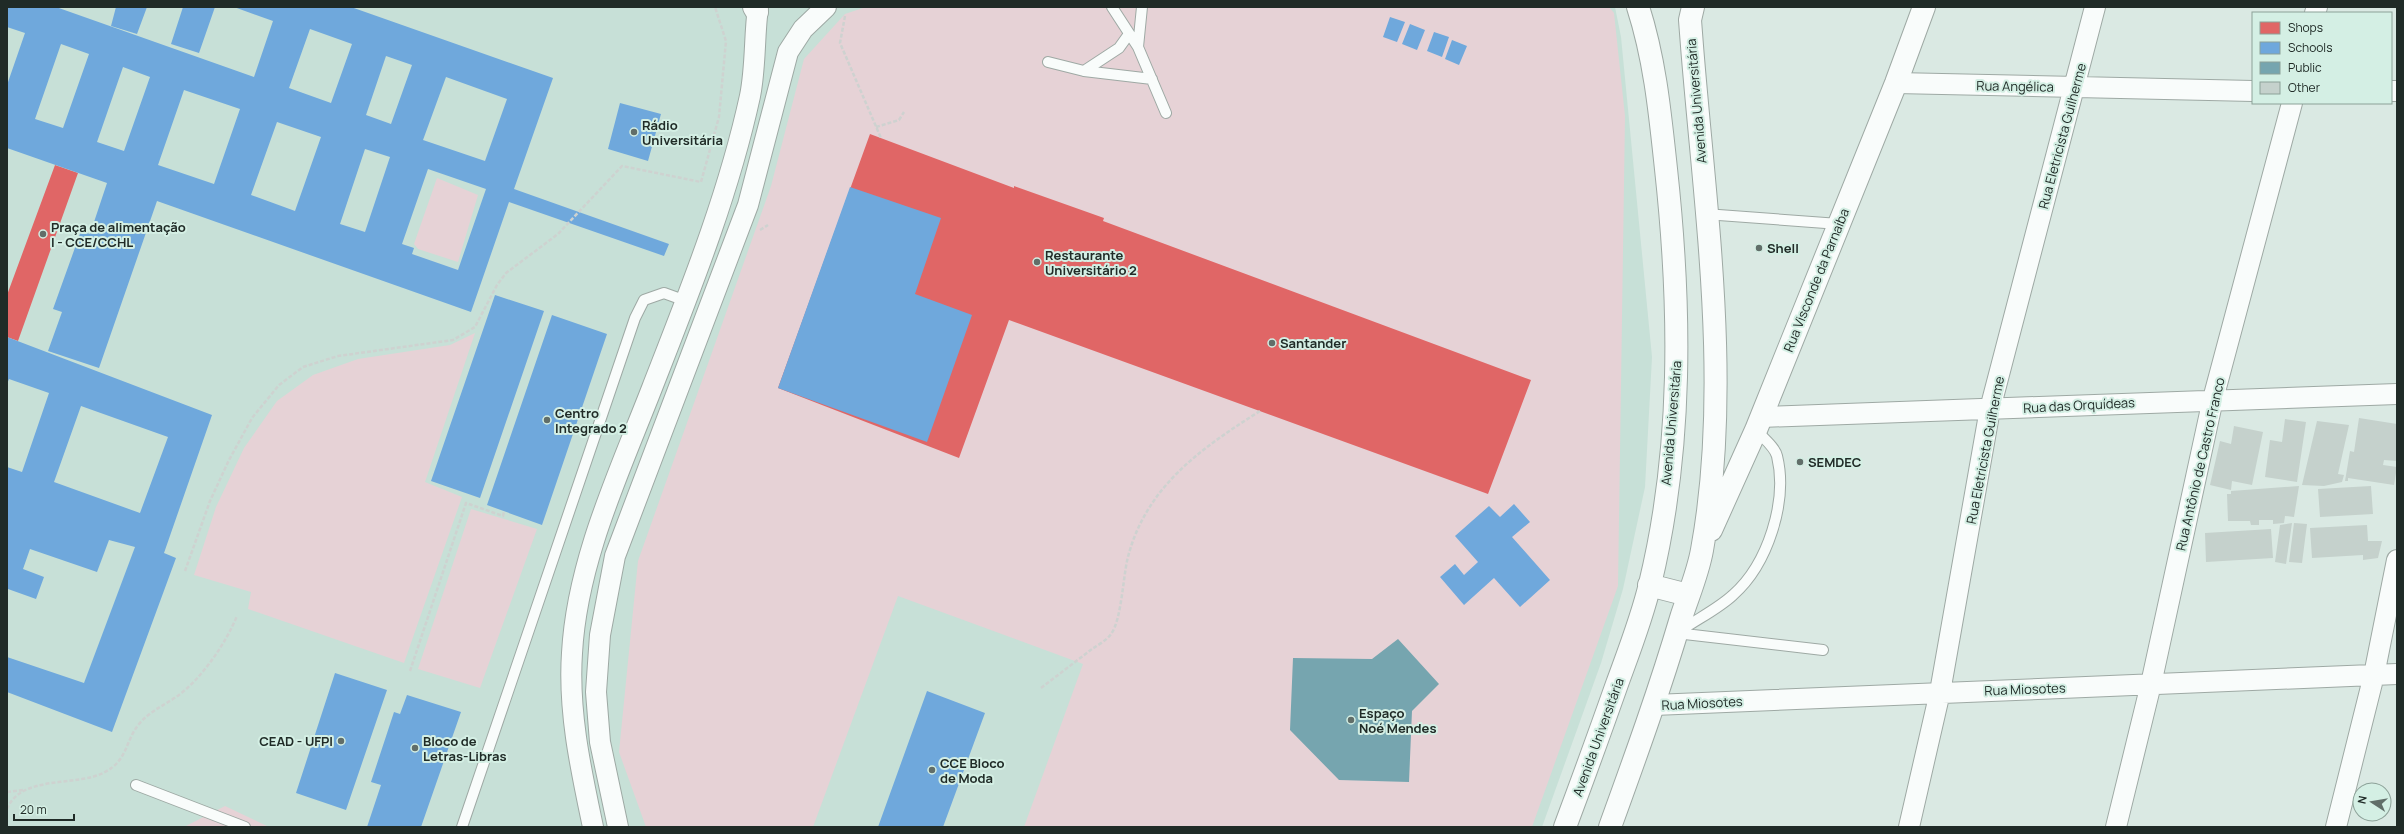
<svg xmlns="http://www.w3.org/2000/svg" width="2404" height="834" font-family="Manrope,sans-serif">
<rect width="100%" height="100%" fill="#dae9e3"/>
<!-- built -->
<path fill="#c7e0d7" d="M7,7H1615L1621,37L1652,357L1645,487L1623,589L1601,663L1542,827H7Z"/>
<!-- green -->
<path fill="#e6d2d6" d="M866,7H1609L1614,13L1625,116L1618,586L1532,827H1024L1083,664L898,596L813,827H646L619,752L638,561L771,186L804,59L845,14Z
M437,178L478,195L458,262L418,249L414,244Z
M475,333L425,482L462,497L404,663L248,609L251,592L194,575L216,507L244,448L277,401L313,375L358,359L450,345Z
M471,509L537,529L480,688L418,669Z
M225,806L269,827H184Z"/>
<!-- shops -->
<path fill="#e06666" d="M870,134L1014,188V186L1104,218L1103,221L1531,380L1488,494L1009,320L959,458L778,388Z
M55,165L78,173L18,341L7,337V295Z"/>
<!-- schools -->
<path fill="#6fa8dc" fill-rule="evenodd" d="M7,7H56L254,77L273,21L234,7H351L553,78L514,189L669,244L664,256L509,202L471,312L157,201L99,368L48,351L62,312L53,309L81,231L90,234L107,183L7,148V85L25,33L7,27ZM310,29L352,44L331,103L289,88ZM61,44L89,54L63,128L35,119ZM386,56L412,65L391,124L366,115ZM123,67L150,77L124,151L97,142ZM446,77L507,99L485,161L423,140ZM184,90L240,109L214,184L158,165ZM277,122L321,137L295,211L251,195ZM365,149L390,157L365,232L340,224ZM428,169L486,189L458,270L412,254L414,248L402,244Z
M116,7H147L137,34L111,26Z
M183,7H215L199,53L171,44Z
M1390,17L1405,22L1397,42L1383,37Z
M1410,24L1425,30L1417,50L1402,44Z
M1434,32L1449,37L1442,57L1427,51Z
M1452,40L1467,46L1459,65L1445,59Z
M620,103L661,114L648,161L608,149Z
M850,187L941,218L915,294L972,315L927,442L778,388Z
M495,295L544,311L480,498L431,481Z
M552,315L607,334L542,525L487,505Z
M7,337L212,415L164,553L176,558L112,732L7,692V657L84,683L135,547L109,540L97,572L30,549L23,569L44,577L36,599L8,589L7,592V467L22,472L49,393L9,379L7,384ZM81,406L168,437L140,513L54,482Z
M1514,504L1530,522L1512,537L1550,580L1520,607L1494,578L1464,605L1440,577L1455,564L1464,575L1478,562L1455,536L1489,506L1500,517Z
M335,673L387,690L346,810L296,793Z
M927,691L985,713L943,827H878Z
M407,695L461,712L421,827H367L381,785L371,782L394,712L400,714Z"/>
<!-- public -->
<path fill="#76a5af" d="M1398,639L1439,684L1412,711L1409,782L1339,780L1290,730L1293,658L1372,659Z"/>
<!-- building -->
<path fill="#c5d1cc" d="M2359,418L2397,424V461L2384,460L2383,465L2397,467L2394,485L2348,478V481H2345L2350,451L2354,452Z
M2285,419L2306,422L2297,482L2265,477L2270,440L2282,442Z
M2317,421L2349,425L2338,474L2344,475L2342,482L2324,486L2302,485Z
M2234,426L2263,432L2252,485L2232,481L2231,490L2210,485L2220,441L2231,444Z
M2299,486L2294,517L2285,516L2284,523L2273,524V520H2259V525H2251L2250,521H2228L2227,494H2231V491Z
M2371,486L2373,514L2320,517L2318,489Z
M2292,523L2286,564L2275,562L2280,525Z
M2294,523L2307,524L2302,563L2289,562Z
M2367,525L2368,541H2382L2378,558L2363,560V555L2312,558L2310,528Z
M2271,529L2273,558L2206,562L2205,533Z"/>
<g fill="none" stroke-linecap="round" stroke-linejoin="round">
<defs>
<path id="service" d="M1112,7L1138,47L1166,113
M1138,47L1142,7
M1048,62L1084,71L1152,79
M1084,71L1119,48L1129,34
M1705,214L1839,224
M1680,631C1697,619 1718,609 1733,595C1768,564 1788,501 1777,456C1775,447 1762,437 1756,430
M1676,633L1823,650
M136,785L245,827
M462,827L635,318L644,300L664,293L686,301"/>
<path id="minor" d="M2315,13L2317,7
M1896,83L2253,91
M2391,91H2397
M1761,417L2397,394
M1654,705L2397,674
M593,827C581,770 568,712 572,653C577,561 619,473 652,388C689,293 728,197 750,96C756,66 754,37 758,7
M618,827L600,742L596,692L600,635L615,556L748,205L788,52L803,29L826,7
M1909,827L1940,692L1990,409L2095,7
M2116,827L2151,684L2213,399L2292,103
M2336,827L2374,675L2397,560"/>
<path id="secondary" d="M754,7L757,12
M1711,530L1756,430L1896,83L1924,7
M1649,585L1688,595
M1565,827C1583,779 1600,732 1617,684C1629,651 1642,618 1650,584C1683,448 1681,307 1666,169C1660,113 1655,60 1638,7
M1610,827C1635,758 1660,689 1681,618C1688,596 1698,573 1702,550C1732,387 1705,209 1692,46L1690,20L1693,7"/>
</defs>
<!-- service casing -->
<use href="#service" stroke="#9ea9a4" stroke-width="12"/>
<!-- minor casing -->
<use href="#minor" stroke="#9ea9a4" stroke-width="22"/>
<!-- secondary casing -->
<use href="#secondary" stroke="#9ea9a4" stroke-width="24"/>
<!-- path -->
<path stroke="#ced2d0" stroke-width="2.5" stroke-dasharray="4 2" stroke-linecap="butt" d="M845,16L840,43L881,138
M876,127L899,120L904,112
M760,230L768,225
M185,571L210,501L229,460L252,418L279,385L303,367L338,356L453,340L475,327L497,285L506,273L558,234L622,166L701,182L719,117L726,41L715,7
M410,671L466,503L503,516L504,512
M1041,688C1058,675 1075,662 1092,649C1098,645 1107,640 1111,634C1121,621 1123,580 1127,561C1144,488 1200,449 1260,411
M7,792L23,790
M7,809C21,774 79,787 105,772C128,760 125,741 139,724C150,711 163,706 176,697C201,680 226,643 237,616"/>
<!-- service -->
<use href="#service" stroke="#f9fcfb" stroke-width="10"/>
<!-- minor -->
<use href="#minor" stroke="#f9fcfb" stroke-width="20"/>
<!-- secondary -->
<use href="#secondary" stroke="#f9fcfb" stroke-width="22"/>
</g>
<!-- markers -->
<g fill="#616e69" stroke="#d4efe4" stroke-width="1.5">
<circle cx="634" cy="132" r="4"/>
<circle cx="43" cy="234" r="4"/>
<circle cx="1759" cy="248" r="4"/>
<circle cx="1037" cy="262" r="4"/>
<circle cx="1272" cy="343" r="4"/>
<circle cx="547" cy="420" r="4"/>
<circle cx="1800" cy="462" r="4"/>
<circle cx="1351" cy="720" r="4"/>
<circle cx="341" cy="741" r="4"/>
<circle cx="415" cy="748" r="4"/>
<circle cx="932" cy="770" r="4"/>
</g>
<g text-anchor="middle" stroke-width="4" stroke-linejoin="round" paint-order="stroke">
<!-- street labels -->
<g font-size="13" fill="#202b27" stroke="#d4efe4">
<text transform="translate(2015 86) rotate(1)" y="5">Rua Angélica</text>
<text transform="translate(1696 101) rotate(-95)" y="5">Avenida Universitária</text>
<text transform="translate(2062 136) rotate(-75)" y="5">Rua Eletricista Guilherme</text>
<text transform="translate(1816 280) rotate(-68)" y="5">Rua Visconde da Parnaíba</text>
<text transform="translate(2079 405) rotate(-3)" y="5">Rua das Orquídeas</text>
<text transform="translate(1671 423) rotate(-85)" y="5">Avenida Universitária</text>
<text transform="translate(1985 450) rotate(-79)" y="5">Rua Eletricista Guilherme</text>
<text transform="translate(2200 464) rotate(-77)" y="5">Rua Antônio de Castro Franco</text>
<text transform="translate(2025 689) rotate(-2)" y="5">Rua Miosotes</text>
<text transform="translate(1702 703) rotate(-3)" y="5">Rua Miosotes</text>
<text transform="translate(1598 737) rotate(-70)" y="5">Avenida Universitária</text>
</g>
<!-- poi labels -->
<g font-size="13" font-weight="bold" fill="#202b27" stroke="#d4efe4" text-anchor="start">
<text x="642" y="130">Rádio<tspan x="642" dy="15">Universitária</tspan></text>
<text x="51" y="232">Praça de alimentação<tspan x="51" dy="15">I - CCE/CCHL</tspan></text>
<text x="1767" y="253">Shell</text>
<text x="1045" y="260">Restaurante<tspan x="1045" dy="15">Universitário 2</tspan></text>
<text x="1280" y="348">Santander</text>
<text x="555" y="418">Centro<tspan x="555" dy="15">Integrado 2</tspan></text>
<text x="1808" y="467">SEMDEC</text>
<text x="1359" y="718">Espaço<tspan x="1359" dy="15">Noé Mendes</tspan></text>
<text x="333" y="746" text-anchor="end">CEAD - UFPI</text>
<text x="423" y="746">Bloco de<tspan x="423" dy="15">Letras-Libras</tspan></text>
<text x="940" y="768">CCE Bloco<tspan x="940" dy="15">de Moda</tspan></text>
</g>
</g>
<!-- border -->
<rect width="2404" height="834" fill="none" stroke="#202b27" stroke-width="16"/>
<!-- legend -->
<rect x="2252" y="12" width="140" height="92" fill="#d4efe4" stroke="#8ca198"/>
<rect x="2260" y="22" width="20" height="12" fill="#e06666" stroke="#8ca198"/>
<text x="2288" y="32" font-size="12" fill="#202b27">Shops</text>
<rect x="2260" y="42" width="20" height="12" fill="#6fa8dc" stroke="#8ca198"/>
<text x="2288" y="52" font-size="12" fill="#202b27">Schools</text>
<rect x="2260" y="62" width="20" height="12" fill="#76a5af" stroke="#8ca198"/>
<text x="2288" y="72" font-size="12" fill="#202b27">Public</text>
<rect x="2260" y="82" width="20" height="12" fill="#c5d1cc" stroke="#8ca198"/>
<text x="2288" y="92" font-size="12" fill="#202b27">Other</text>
<!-- north arrow -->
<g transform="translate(2372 802) rotate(282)"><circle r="19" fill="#d4efe4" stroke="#8ca198"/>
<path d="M0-3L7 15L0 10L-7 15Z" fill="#616e69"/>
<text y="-6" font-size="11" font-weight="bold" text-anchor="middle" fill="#202b27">N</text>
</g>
<!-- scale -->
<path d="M14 814v6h60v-6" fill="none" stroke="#202b27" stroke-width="2"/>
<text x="20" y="814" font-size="12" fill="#202b27" stroke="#d4efe4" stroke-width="3" paint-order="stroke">20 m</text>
</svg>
